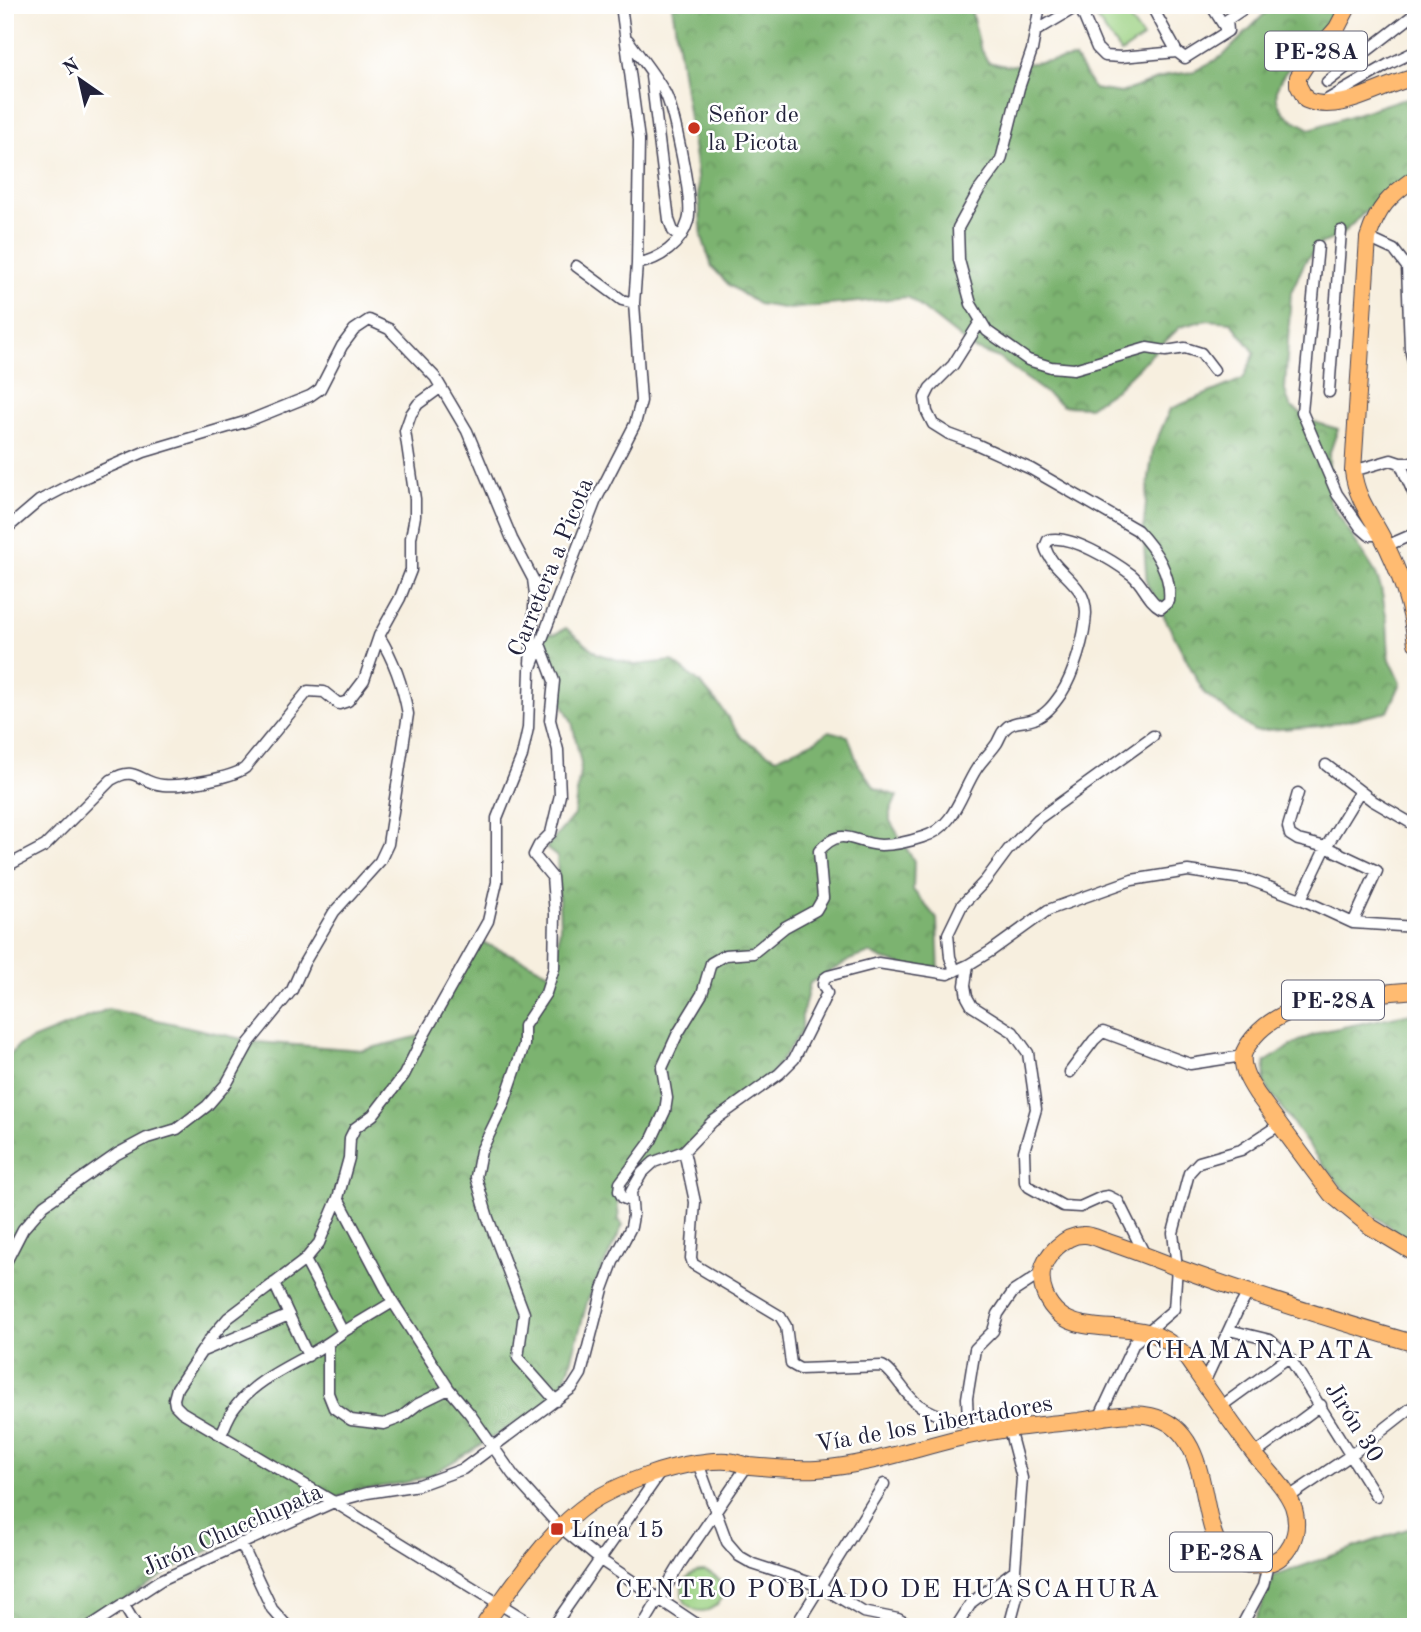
<svg xmlns="http://www.w3.org/2000/svg" width="1421" height="1632" font-family="'Old Standard TT',serif">
<defs>
<pattern id="forest-crowns" width="20" height="18" patternUnits="userSpaceOnUse" patternTransform="scale(1.75)"><rect width="20" height="18" fill="#7cb370"/><path d="M2 6a3 3 0 1 1 6 0M12 15a3 3 0 1 1 6 0" fill="none" stroke="#65915d"/></pattern>
</defs>
<rect width="100%" height="100%" fill="#fff"/>
<filter id="ink" filterUnits="userSpaceOnUse"><feTurbulence type="fractalNoise" baseFrequency=".0143" numOctaves="2"/><feDisplacementMap in="SourceGraphic" scale="14" xChannelSelector="R" yChannelSelector="G"/><feConvolveMatrix kernelMatrix="1 2 1 2 8 2 1 2 1" color-interpolation-filters="sRGB"/></filter>
<filter id="wash" filterUnits="userSpaceOnUse"><feTurbulence type="fractalNoise" baseFrequency=".00686" numOctaves="4" result="noise"/><feDisplacementMap in="SourceGraphic" scale="28" xChannelSelector="R" yChannelSelector="G"/><feGaussianBlur stdDeviation="1.57" result="paint"/><feColorMatrix in="noise" values="0 0 0 0 0 0 0 0 0 0 0 0 0 0 0 0 0 1.4 0 .05"/><feComposite in="paint" operator="in"/></filter>
<g filter="url(#wash)">
<rect width="100%" height="100%" fill="#f7efdf"/>
<!-- forest -->
<path fill="url(#forest-crowns)" stroke="#4f6a56" stroke-width="2" d="M672,5H970L980,47L988,62L1006,66L1075,58L1094,89L1121,93L1168,75L1193,72L1223,56L1273,5H1333C1332,12 1330,20 1326,26C1313,50 1258,81 1283,111C1289,119 1302,124 1310,129L1402,99L1416,97V174L1370,207L1341,235L1321,244L1306,260L1291,292L1285,390L1290,406L1314,422L1338,429L1329,455V500L1375,572L1381,588L1387,621L1389,657L1401,683L1388,712L1321,726L1254,731L1204,693L1147,584L1143,532L1147,493L1153,449L1170,409L1243,379L1255,353L1231,322L1206,320L1180,327L1116,389L1089,407L1063,406L999,358L974,349L908,297L789,309L758,304L729,285L712,267L702,237L696,165Z
M566,628L598,654L635,665L672,661L700,683L720,706L742,738L776,758L815,741L829,731L848,736L858,764L875,788L897,796L890,812V821L914,861L913,890L937,919L939,975L881,959L870,953L852,959L810,983L802,1016V1031L772,1073L678,1153L627,1177L617,1196L619,1220L623,1225L588,1299L569,1369L554,1400L431,1475L408,1482L356,1491L296,1512L268,1519L173,1569L83,1627H5V1060L19,1045L108,1009L256,1042L363,1050L424,1035L477,940L526,961L555,976L560,926L557,857L546,848L574,815L581,764L572,722L547,674L545,632L555,634Z
M1416,1012V1246L1352,1199L1316,1156L1264,1083L1265,1062L1301,1040L1324,1031Z
M1416,1526V1627H1252L1274,1576Z"/>
<!-- pitch -->
<path fill="#9bd182" stroke="#5e7a5e" stroke-width="2" d="M1108,5H1119L1143,38L1121,53L1094,15Z
M682 1591a20 20 0 1 1 40 0a20 20 0 1 1-40 0Z"/>
</g>
<g filter="url(#ink)">
<g fill="none" stroke-linecap="round" stroke-linejoin="round">
<defs>
<path id="minor" d="M621,5L639,140L637,264L634,303L641,401L635,424L596,500L530,670L528,728L522,756L497,818V882L488,921L424,1035L404,1075L373,1115L355,1128L350,1138L349,1158L338,1198L319,1243L305,1260L228,1318L210,1339L177,1388L174,1399L175,1405L182,1412L334,1502L367,1493L419,1485L463,1469L572,1388L581,1374L603,1289L613,1262L631,1227L633,1216L631,1192L642,1173L654,1162L684,1151L712,1122L779,1074L794,1059L827,993L823,985L824,979L828,976L878,963L948,974L968,965L991,951L1048,910L1132,880L1188,871L1250,880L1301,899L1353,923L1416,927
M1040,5L1032,50L1019,88L1001,160L979,190L958,228L959,260L971,304L987,331L1028,360L1051,367L1074,369L1147,348L1166,351L1185,348L1201,353L1214,370
M1079,5L1097,48L1105,56L1121,57L1177,52
M1151,5L1177,52L1185,58L1228,31L1227,20L1249,5
M1211,5L1226,29
M1036,31L1078,6
M628,40C640,57 655,75 665,93C674,110 694,204 688,221C681,245 660,259 637,264
M651,76L669,220L673,231L679,236
M1327,82L1416,13
M1325,101L1389,64L1416,51
M1368,238L1394,250L1407,267L1410,348L1416,375
M1318,246L1302,412L1337,494L1361,528L1369,535H1381
M576,266L622,300L634,303
M1329,392L1341,231
M1400,463L1416,499
M1353,471L1391,460L1400,463H1416
M5,530L39,501L79,480L144,452L248,421L310,396L320,389L342,346L354,330L369,320L389,329L435,377L467,431L512,539L533,579L535,594L530,663
M1386,546L1416,533
M540,644L554,681L550,720L558,750L560,795L551,833L539,845L534,855L552,877L555,914L554,968L546,993L524,1026V1045L503,1106L481,1151L476,1177L488,1218L524,1313L518,1358L556,1401
M1326,765L1373,801L1416,826
M1298,793L1288,827L1290,835L1298,840L1326,847L1377,871L1353,923
M5,867L45,846L111,780C137,764 138,783 163,785C181,787 231,778 245,768L308,691L324,692L339,704L348,701L364,680L379,636L400,598L411,570V538L415,516V499L405,431L411,414L418,404L440,388
M1301,899L1326,847L1360,791
M968,965L965,985L967,997L972,1006L1013,1032L1028,1053L1036,1109L1024,1151L1025,1182L1029,1187L1063,1206L1080,1207L1102,1197L1108,1196L1118,1201L1144,1253
M955,971L950,957L948,934L962,905L985,881L1008,850L1038,819L1153,736
M1070,1072L1094,1040L1103,1032L1190,1064L1243,1056
M684,1151L695,1202L691,1258L693,1264L780,1316L786,1326L791,1364L800,1369L882,1366C895,1372 905,1396 919,1405C944,1422 980,1423 1009,1429L1022,1478L1015,1570L1017,1597L1009,1627
M338,1198L393,1302L449,1389L470,1414L513,1475L560,1527L599,1559L701,1627
M630,1201L623,1198L619,1191L620,1183L651,1141L665,1111L667,1098L662,1068L677,1035L702,994L711,963L725,955L753,953L785,927L816,910L823,898L819,851C843,824 853,844 881,845C895,845 911,841 923,837C955,828 961,792 977,768C983,759 991,752 997,743C1000,738 1001,733 1005,729C1013,720 1024,723 1034,719C1046,715 1054,704 1061,694C1074,674 1085,636 1086,613C1086,582 1053,573 1045,547L1048,540C1069,533 1115,562 1132,575C1144,585 1147,600 1161,608L1169,601C1172,574 1155,549 1137,530L1031,469L976,444L949,434L933,424L927,412L925,398L930,388L953,365L980,322
M5,1264L23,1229L44,1205L117,1154L147,1138L177,1129L207,1106L227,1083L249,1043L292,990L304,963L334,912L380,861L388,844L408,714C403,686 394,660 379,636
M274,1283L308,1356
M1229,1330L1270,1340L1289,1357L1376,1496
M343,1332L393,1302
M328,1345V1393L334,1408L351,1420L384,1424L400,1418L418,1404L449,1389
M203,1351L289,1315
M1204,1383L1237,1312L1249,1291
M1220,1407L1289,1357
M1099,1418L1134,1343L1174,1309L1177,1267L1173,1233L1189,1173L1199,1162L1241,1150L1279,1125
M968,1421L967,1398L975,1349L993,1331L998,1314L1013,1292L1042,1273
M221,1435C225,1426 229,1414 236,1406C263,1371 310,1360 343,1332L305,1260
M1255,1454L1321,1405
M698,1463L727,1542L739,1556L753,1564L820,1586L863,1612L898,1619L913,1627
M1289,1497L1351,1455L1416,1404
M241,1543L272,1609L288,1627
M123,1604L137,1627
M89,1627L161,1580L334,1502L537,1627
M553,1627L660,1473
M642,1627L682,1561L747,1466
M795,1627L884,1484
M956,1627L972,1602L1015,1570
M1241,1627L1263,1586L1268,1564"/>
<path id="highway" d="M1349,5L1337,28L1309,60L1298,77V85L1306,100C1341,115 1382,84 1416,77
M1416,177C1389,196 1378,207 1368,238L1353,471C1356,497 1369,513 1381,535C1399,569 1411,604 1416,643
M1416,990C1366,995 1288,996 1254,1037C1250,1042 1245,1048 1243,1055C1241,1069 1250,1083 1257,1094L1331,1194L1371,1227L1416,1254
M485,1627L486,1622C517,1581 554,1522 599,1497C628,1481 664,1468 696,1463C706,1462 717,1460 727,1461C735,1461 742,1465 750,1466C771,1468 796,1470 817,1469C865,1466 913,1449 959,1438C999,1429 1039,1425 1079,1421C1102,1418 1129,1411 1151,1416C1232,1434 1180,1577 1261,1565C1290,1561 1302,1532 1293,1506C1285,1486 1266,1469 1253,1452C1229,1420 1206,1386 1183,1353C1173,1344 1161,1336 1147,1332C1122,1325 1079,1332 1059,1314C1047,1304 1040,1288 1042,1272C1045,1255 1065,1235 1083,1235C1091,1234 1101,1240 1108,1242C1132,1250 1155,1259 1178,1268C1256,1296 1336,1321 1416,1344"/>
</defs>
<!-- minor casing -->
<use href="#minor" stroke="#424154" stroke-width="13"/>
<!-- highway casing -->
<use href="#highway" stroke="#424154" stroke-width="18"/>
<!-- minor -->
<use href="#minor" stroke="#fff" stroke-width="10"/>
<!-- highway -->
<use href="#highway" stroke="#ffbb71" stroke-width="16"/>
</g>
</g>
<!-- markers -->
<g fill="#c8321e" stroke="#fff" stroke-width="2.5">
<circle cx="694" cy="128" r="7"/>
<rect x="550" y="1522" width="14" height="14" rx="3.5"/>
</g>
<g text-anchor="middle" stroke-width="5" stroke-linejoin="round" paint-order="stroke">
<!-- shield labels -->
<g fill="#fff" stroke="#646476" stroke-width="2">
<rect x="1265" y="31.5" width="102" height="39" rx="5"/>
<rect x="1282" y="980.5" width="102" height="39" rx="5"/>
<rect x="1170" y="1532.5" width="102" height="39" rx="5"/>
</g>
<g font-size="23" font-weight="bold" fill="#22223b">
<text x="1316" y="59">PE-28A</text>
<text x="1333" y="1008">PE-28A</text>
<text x="1221" y="1560">PE-28A</text>
</g>
<!-- poi labels -->
<g font-size="24" fill="#22223b" stroke="#fff" text-anchor="start">
<text x="708" y="122">Señor de<tspan x="708" dy="28">la Picota</tspan></text>
<text x="571" y="1537">Línea 15</text>
</g>
<!-- street labels -->
<g font-size="24" fill="#22223b" stroke="#fff">
<text transform="translate(550 567) rotate(-68)" y="8">Carretera a Picota</text>
<text transform="translate(1355 1422) rotate(58)" y="8">Jirón 30</text>
<text transform="translate(934 1423) rotate(-10)" y="8">Vía de los Libertadores</text>
<text transform="translate(232 1529) rotate(-24)" y="8">Jirón Chucchupata</text>
</g>
<!-- neighbourhood labels -->
<g font-size="26" letter-spacing="2" fill="#22223b" stroke="#fff">
<text x="1260" y="1358">CHAMANAPATA</text>
<text x="888" y="1597">CENTRO POBLADO DE HUASCAHURA</text>
</g>
</g>
<!-- margin -->
<rect width="1421" height="1632" fill="none" stroke="#fff" stroke-width="28"/>
<!-- north arrow -->
<g transform="translate(80 80) rotate(326)" stroke="#ffffff" stroke-width="5" paint-order="stroke">
<path d="M0-5L12 26L0 18L-12 26Z" fill="#22223b"/>
<text y="-10" font-size="19" font-weight="bold" text-anchor="middle" fill="#22223b">N</text>
</g>
</svg>
